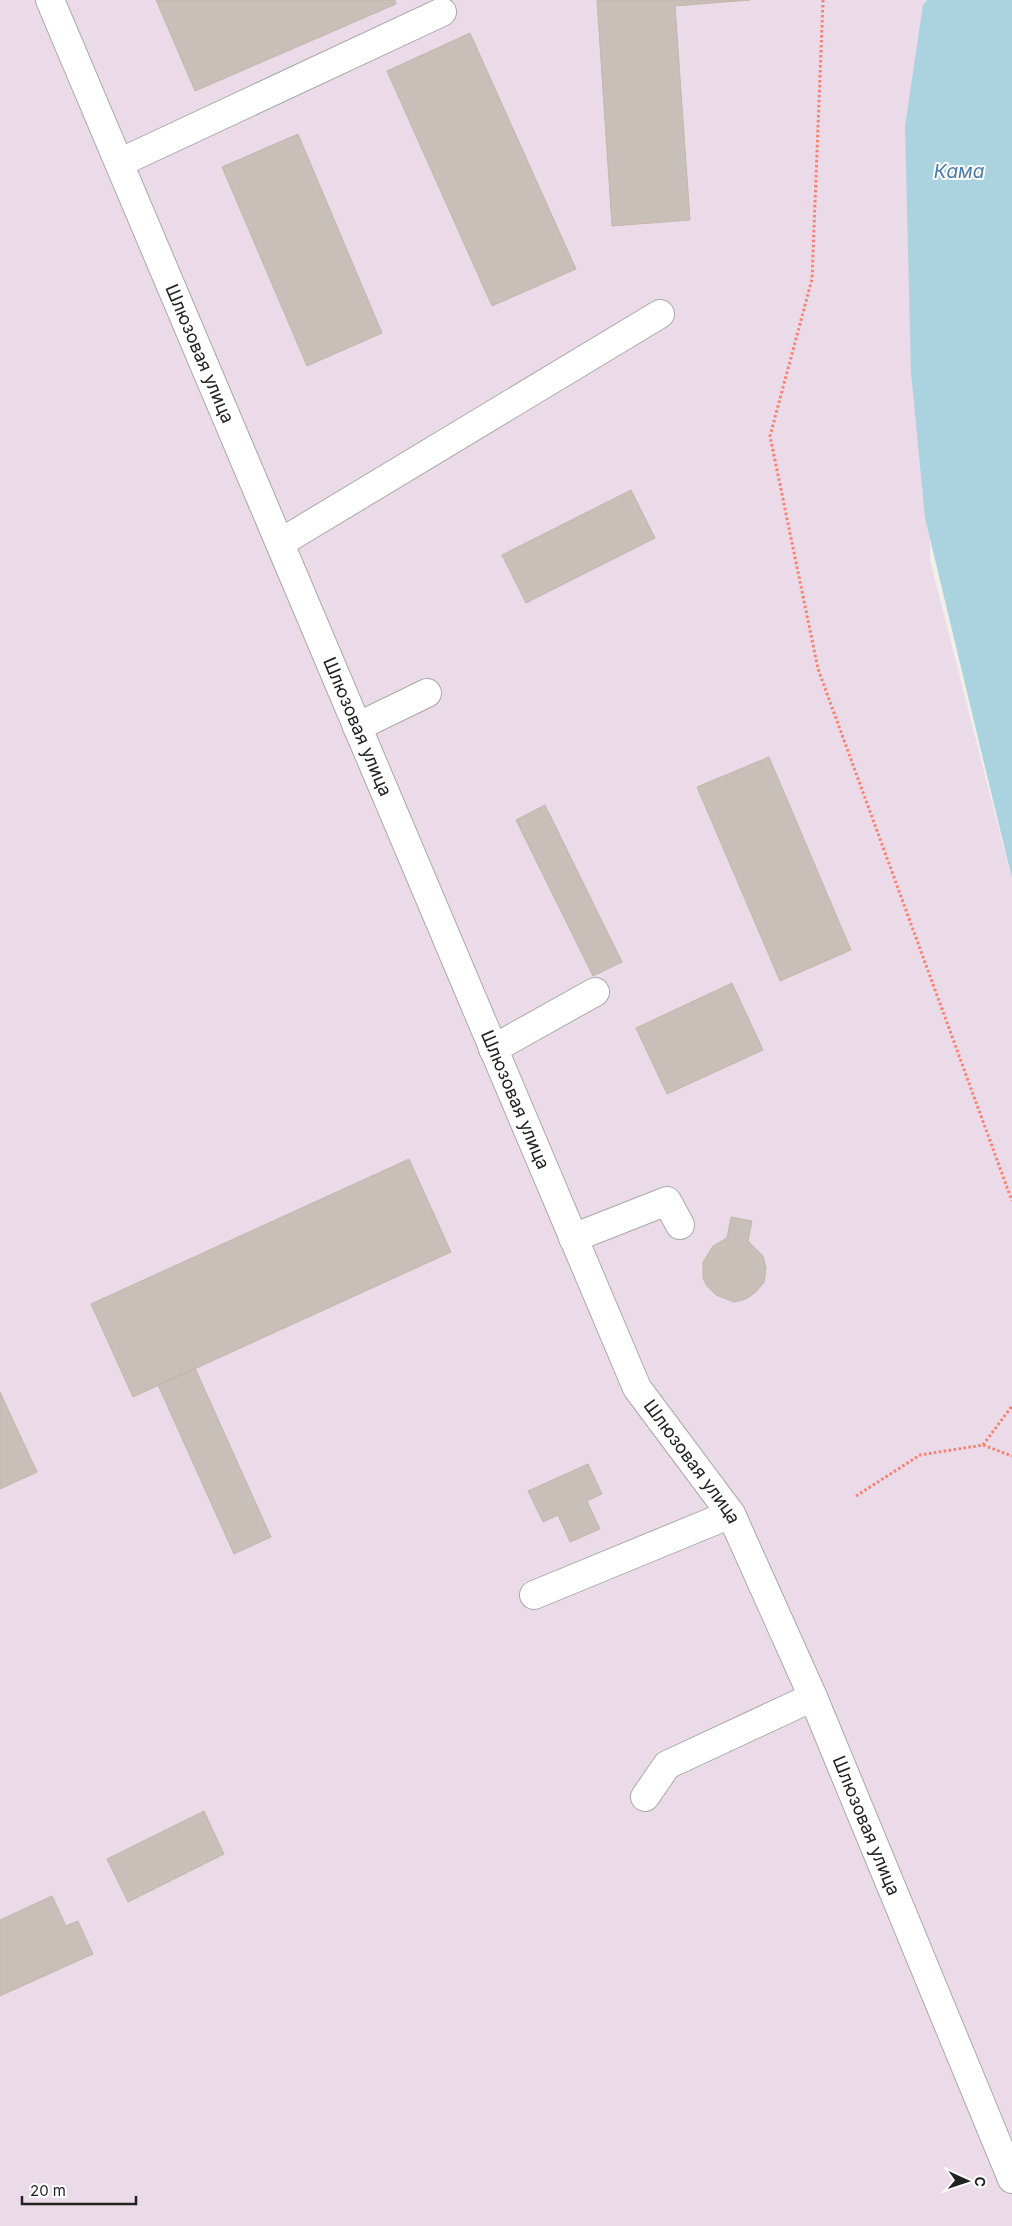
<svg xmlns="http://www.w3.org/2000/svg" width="1012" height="2226" font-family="Inter,sans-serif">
<rect width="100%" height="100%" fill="#f2efe9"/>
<!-- industrial -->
<path fill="#ebdbe8" d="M0,0H935L930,560L1012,881V2226H0Z"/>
<!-- water -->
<path fill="#aad3df" d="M927,0H1012V879L925,518L911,372L905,126L923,5Z"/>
<!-- building -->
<path fill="#c7bfb8" stroke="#c4b6ab" d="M156,0H395L396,4L195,91Z
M597,0H750L675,6L690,220L612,226Z
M470,33L576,269L492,306L387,71Z
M298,134L382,333L307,366L222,167Z
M631,490L655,538L526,603L502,555Z
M769,757L851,950L780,981L697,787Z
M545,805L622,962L593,976L516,820Z
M732,983L763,1050L667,1094L636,1028Z
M409,1159L451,1252L133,1397L91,1304Z
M731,1217L752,1221L748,1241L763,1256L766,1268L764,1282L756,1292L746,1299L734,1302L716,1295L707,1286L703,1278V1262L713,1246L727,1238Z
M195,1368L271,1537L234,1554L158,1385Z
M0,1392L37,1472L0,1489Z
M588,1464L602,1494L587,1501L600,1529L570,1542L558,1515L543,1522L528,1491Z
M204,1811L224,1854L128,1902L107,1859Z
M52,1896L66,1926L78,1921L93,1954L0,1996V1920Z"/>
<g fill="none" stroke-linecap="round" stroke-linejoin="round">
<defs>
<g id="minor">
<path id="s1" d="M50,0L637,1388L731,1514L813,1697L1012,2179"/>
<path d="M119,163L442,12"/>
<path d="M280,543L660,314"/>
<path d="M357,727L427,693"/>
<path d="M493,1049L595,992"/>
<path d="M573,1238L667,1201L680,1225"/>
<path d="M534,1595L731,1514"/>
<path d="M645,1797L667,1765L813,1697"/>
</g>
</defs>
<!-- minor casing -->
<use href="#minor" stroke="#a9a9a9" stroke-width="30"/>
<!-- path -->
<path stroke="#fa8072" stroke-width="3" stroke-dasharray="2.5 2.5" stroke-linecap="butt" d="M823,0L812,279L770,436L818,669L1012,1201
M983,1445L1012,1406
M856,1496L920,1455L983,1445L1012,1456"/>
<!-- minor -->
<use href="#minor" stroke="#fff" stroke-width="28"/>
</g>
<g text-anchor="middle" stroke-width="4" stroke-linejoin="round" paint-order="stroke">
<!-- street labels -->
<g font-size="18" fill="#222" stroke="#fff">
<text dy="6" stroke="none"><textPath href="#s1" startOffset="384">Шлюзовая улица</textPath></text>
<text dy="6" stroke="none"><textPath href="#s1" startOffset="789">Шлюзовая улица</textPath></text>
<text dy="6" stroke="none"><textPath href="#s1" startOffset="1194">Шлюзовая улица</textPath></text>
<text dy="6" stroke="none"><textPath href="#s1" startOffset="1599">Шлюзовая улица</textPath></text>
<text dy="6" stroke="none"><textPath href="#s1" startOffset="2004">Шлюзовая улица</textPath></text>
</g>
<!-- water labels -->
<g font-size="19" font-style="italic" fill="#4a7aab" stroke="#fff">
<text x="959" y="178">Кама</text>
</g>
</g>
<!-- north arrow -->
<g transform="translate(967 2181) rotate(93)" stroke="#ffffff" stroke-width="4" paint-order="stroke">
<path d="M0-4L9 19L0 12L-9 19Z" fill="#222222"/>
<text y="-8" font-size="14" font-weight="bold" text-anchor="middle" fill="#222222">С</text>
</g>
<!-- scale -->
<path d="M22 2196v8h114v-8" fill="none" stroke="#222222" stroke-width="2.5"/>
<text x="30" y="2196" font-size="15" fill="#222222" stroke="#ffffff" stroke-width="4" paint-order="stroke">20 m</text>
</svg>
